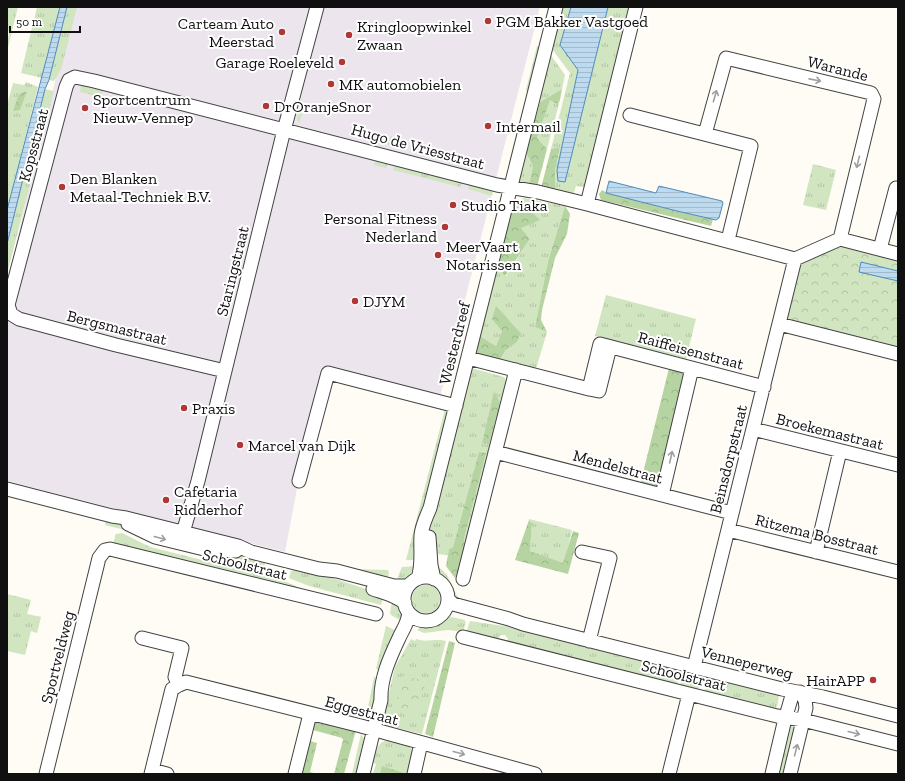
<svg xmlns="http://www.w3.org/2000/svg" width="905" height="781" font-family="'Zilla Slab',serif">
<defs>
<pattern id="grass-tufts" width="24" height="20" patternUnits="userSpaceOnUse"><rect width="24" height="20" fill="#d1e5c0"/><path d="M3 7l-1-3M5 7V3M7 7l1-3M15 17l-1-3M17 17v-4M19 17l1-3" fill="none" stroke="#b2c3a4"/></pattern>
<pattern id="forest-crowns" width="20" height="18" patternUnits="userSpaceOnUse"><rect width="20" height="18" fill="#b6d4a1"/><path d="M2 6a3 3 0 1 1 6 0M12 15a3 3 0 1 1 6 0" fill="none" stroke="#9bb58a"/></pattern>
<pattern id="park-crowns" width="20" height="18" patternUnits="userSpaceOnUse"><rect width="20" height="18" fill="#d1e5c0"/><path d="M2 6a3 3 0 1 1 6 0M12 15a3 3 0 1 1 6 0" fill="none" stroke="#b2c3a4"/></pattern>
<pattern id="water-rules" width="6" height="5" patternUnits="userSpaceOnUse"><rect width="6" height="5" fill="#bedaef"/><path d="M0 2.5h6" fill="none" stroke="#a2bacc"/></pattern>
</defs>
<rect width="100%" height="100%" fill="#fefcf4"/>
<!-- industrial -->
<path fill="#ece5ed" d="M74,7H540L440,397L325,367L303,457L285,552L7,481V280L12,264L32,172Z"/>
<!-- grass -->
<path fill="url(#grass-tufts)" fill-rule="evenodd" d="M7,7H18L7,51V43L9,34L7,23Z
M37,7H60L42,78L21,73Z
M67,7H77L61,70L54,81L49,80Z
M563,7H571L560,45L578,70L557,170L565,182L608,7H631L586,187L576,186L573,195L555,191V171L560,147L551,149L570,73L552,49Z
M537,46L541,47L529,92H527L526,90Z
M550,54L565,75L562,89L540,102Z
M26,82L38,87L7,210V105L13,83L24,85Z
M81,85L103,91L101,97L80,92Z
M45,89L54,91L7,274V244Z
M550,99L557,104L560,100L547,149L537,138Z
M301,105L304,106L300,121L301,123L297,121V116Z
M391,136L400,139L402,142L400,148L384,143L385,138L389,139Z
M526,153L533,166L529,185L519,182Z
M377,160L385,162L387,165L386,168L374,165L375,162Z
M813,164L836,170L826,210L803,205Z
M397,165L461,181L462,183L460,187L393,170L394,167Z
M471,184L493,191L492,196L468,189L469,185Z
M524,198L565,206L548,261L535,327L547,332L535,372L499,362L505,351L517,342L521,333L507,318L496,346L480,336L496,265L506,276L530,239L521,228L532,212L533,203L508,219L517,200Z
M606,295L696,319L686,359L595,336Z
M471,368L504,377L508,385L466,550L464,539L485,453H479L453,547L449,549L448,555L422,553ZM494,392L500,402L482,443Z
M445,409L448,412L416,560H406Z
M106,519L128,526L137,533L105,525Z
M529,519L572,530L564,564L530,551L532,523L529,520Z
M122,533L150,547L202,560L225,562L259,570L307,591L113,544L116,534Z
M236,553L255,558L265,563L264,567L234,558L220,555Z
M418,566C412,576 408,581 397,582L399,574L402,567Z
M438,567C451,574 452,591 461,601L454,598L446,584L438,576Z
M299,569L317,573L384,595L381,605L309,586L289,578L291,571Z
M354,569L388,570L389,573L387,582Z
M412 599a14 14 0 1 1 28 0a14 14 0 1 1-28 0Z
M7,594L31,600L27,614L41,617L37,633L31,631L25,655L7,651Z
M393,599C401,607 403,611 403,622L391,615L390,613Z
M447,616L465,620V622H466L463,632L448,630L424,633L417,630L424,625L434,623Z
M470,621L523,629L677,668C676,675 679,679 677,686L507,644L508,639L505,635H500L497,641L466,633Z
M386,626L399,632L381,671L376,669Z
M411,639L415,641L416,639C427,643 436,638 446,641L422,734L385,725L383,718L395,667Z
M681,668L706,675L704,681L696,691L680,687C682,680 679,675 681,668Z
M374,677L381,679L370,719L366,722H365Z
M715,677L779,693L778,703L775,711L703,693C705,687 710,684 712,678L714,679Z
M786,725L798,728L784,774H777Z
M361,734L365,740L357,774H352Z
M388,740C417,747 414,746 410,774H373L376,764L373,763C376,753 376,742 388,740Z"/>
<!-- forest -->
<path fill="url(#forest-crowns)" d="M562,89L560,100L557,104L550,100L537,138L547,149L537,187L529,185L533,166L526,153L540,102Z
M27,91L20,110L13,111L19,94Z
M560,147L555,171V191L541,188L551,149Z
M602,190L607,193L677,211L713,219L711,226L601,200L599,194Z
M518,203H534L532,212L540,220L521,228L530,239L505,276L496,265L508,219Z
M565,206L570,214L567,234L555,258L542,310L541,320L547,332L535,327L548,261Z
M496,306L521,333L517,342L505,351L499,362L473,356L480,336L496,346L502,331L492,319Z
M669,368L690,373L659,489L640,485Z
M494,391L500,402L489,444L482,443Z
M479,452L486,453L464,539C467,556 462,564 455,578L446,566L449,549L453,547Z
M529,520L532,523L530,551L563,563L573,531L579,533L568,574L515,560Z
M449,641L455,643L433,737L425,734Z
M316,720L356,730L344,774H334L343,740L342,738L313,730Z
M310,741L317,743L310,772L318,774H302Z
M382,766L404,773V774H380Z"/>
<!-- park -->
<path fill="url(#park-crowns)" d="M841,245L898,259V350L788,320L786,317L798,268L801,263Z
M403,676L426,681L418,712L395,707Z"/>
<!-- water -->
<path fill="url(#water-rules)" stroke="#4d8bbe" d="M60,7H67L49,80L45,89L7,244V210Z
M571,7H608L565,182L558,181L557,170L578,70L560,45Z
M609,181L656,193L659,186L722,201L723,203L719,218L716,220L677,211L606,193Z
M861,262L898,271V281L859,272Z"/>
<g fill="none" stroke-linecap="round" stroke-linejoin="round">
<defs>
<path id="minor" d="M630,115L751,146L728,240
M705,134L726,58L871,93L874,99L840,239
M587,204L795,259
M840,239L898,254
M880,249L896,188L898,189
M795,259L840,239
M779,324L898,354
M468,358L589,389L600,344L764,387
M225,371L116,345L19,319L11,314L8,305L66,87L69,80L75,77L94,81L497,185L538,192L587,204L636,7
M589,389L599,391L610,347
M753,429L898,465
M495,452L732,513
M299,481L328,373L456,406
M7,489L112,516L126,518L238,546L251,552L319,569L337,571L394,586H408
M662,495L692,368
M128,524L155,537L204,549L236,551
M728,530L898,572
M429,537L431,565L434,579
M180,543L198,481L282,138L317,7
M582,552L610,558L589,641
M816,552L840,451
M404 599a22 22 0 1 1 44 0a22 22 0 1 1-44 0Z
M418,578C423,564 420,550 421,535C422,526 426,517 430,508L556,7
M463,579L516,370
M373,589C385,593 395,595 405,603
M448,599L453,604L509,619L523,624L782,689L823,697L898,716
M463,637L689,694L777,716L803,720L898,744
M142,638L182,648L175,677L179,685L172,689L151,774
M694,667L795,259
M179,685L186,682L361,726L535,774
M152,770L167,774
M46,774L99,558L105,550L110,549L376,614
M295,774L310,714
M363,774L381,700C380,679 390,657 399,638C403,629 408,623 409,613
M414,774L421,743
M669,774L689,694
M772,774L784,723L793,692
M790,774L806,708L805,700L800,692"/>
</defs>
<!-- minor casing -->
<use href="#minor" stroke="#434343" stroke-width="15"/>
<!-- minor -->
<use href="#minor" stroke="#fff" stroke-width="13"/>
</g>
<!-- one-way arrows -->
<defs><path id="oneway-shaft" d="M-6 0H5M1.5-3L5.5 0L1.5 3" fill="none" stroke-width="1.6" stroke-linecap="round" stroke-linejoin="round"/></defs>
<g stroke="#9f9f9f">
<use href="#oneway-shaft" transform="translate(815 80) rotate(11)"/>
<use href="#oneway-shaft" transform="translate(715 96) rotate(-74)"/>
<use href="#oneway-shaft" transform="translate(858 162) rotate(104)"/>
<use href="#oneway-shaft" transform="translate(671 457) rotate(-77)"/>
<use href="#oneway-shaft" transform="translate(160 538) rotate(15)"/>
<use href="#oneway-shaft" transform="translate(854 733) rotate(14)"/>
<use href="#oneway-shaft" transform="translate(796 750) rotate(-76)"/>
<use href="#oneway-shaft" transform="translate(459 753) rotate(15)"/>
</g>
<!-- markers -->
<g fill="#b03737" stroke="#fff" stroke-width="1.5">
<circle cx="488" cy="21" r="4"/>
<circle cx="282" cy="32" r="4"/>
<circle cx="349" cy="35" r="4"/>
<circle cx="342" cy="62" r="4"/>
<circle cx="331" cy="84" r="4"/>
<circle cx="266" cy="106" r="4"/>
<circle cx="85" cy="108" r="4"/>
<circle cx="488" cy="126" r="4"/>
<circle cx="62" cy="187" r="4"/>
<circle cx="453" cy="205" r="4"/>
<circle cx="445" cy="227" r="4"/>
<circle cx="438" cy="255" r="4"/>
<circle cx="355" cy="301" r="4"/>
<circle cx="184" cy="408" r="4"/>
<circle cx="240" cy="445" r="4"/>
<circle cx="166" cy="500" r="4"/>
<circle cx="873" cy="680" r="4"/>
</g>
<g text-anchor="middle" stroke-width="4" stroke-linejoin="round" paint-order="stroke">
<!-- poi labels -->
<g font-size="16" fill="#101010" stroke="#fff" text-anchor="start">
<text x="496" y="27">PGM Bakker Vastgoed</text>
<text x="274" y="29" text-anchor="end">Carteam Auto<tspan x="274" dy="18">Meerstad</tspan></text>
<text x="357" y="32">Kringloopwinkel<tspan x="357" dy="18">Zwaan</tspan></text>
<text x="334" y="68" text-anchor="end">Garage Roeleveld</text>
<text x="339" y="90">MK automobielen</text>
<text x="93" y="105">Sportcentrum<tspan x="93" dy="18">Nieuw-Vennep</tspan></text>
<text x="274" y="112">DrOranjeSnor</text>
<text x="496" y="132">Intermail</text>
<text x="70" y="184">Den Blanken<tspan x="70" dy="18">Metaal-Techniek B.V.</tspan></text>
<text x="461" y="211">Studio Tiaka</text>
<text x="437" y="224" text-anchor="end">Personal Fitness<tspan x="437" dy="18">Nederland</tspan></text>
<text x="446" y="252">MeerVaart<tspan x="446" dy="18">Notarissen</tspan></text>
<text x="363" y="307">DJYM</text>
<text x="192" y="414">Praxis</text>
<text x="248" y="451">Marcel van Dijk</text>
<text x="174" y="497">Cafetaria<tspan x="174" dy="18">Ridderhof</tspan></text>
<text x="865" y="686" text-anchor="end">HairAPP</text>
</g>
<!-- street labels -->
<g font-size="16" fill="#101010" stroke="#fff">
<text transform="translate(838 68) rotate(14)" y="6">Warande</text>
<text transform="translate(33 145) rotate(-75)" y="6">Kopsstraat</text>
<text transform="translate(418 146) rotate(15)" y="6">Hugo de Vriesstraat</text>
<text transform="translate(232 271) rotate(-76)" y="6">Staringstraat</text>
<text transform="translate(117 327) rotate(14)" y="6">Bergsmastraat</text>
<text transform="translate(454 343) rotate(-76)" y="6">Westerdreef</text>
<text transform="translate(691 350) rotate(15)" y="6">Raiffeisenstraat</text>
<text transform="translate(830 431) rotate(14)" y="6">Broekemastraat</text>
<text transform="translate(728 459) rotate(-76)" y="6">Beinsdorpstraat</text>
<text transform="translate(618 466) rotate(15)" y="6">Mendelstraat</text>
<text transform="translate(817 534) rotate(14)" y="6">Ritzema Bosstraat</text>
<text transform="translate(245 564) rotate(14)" y="6">Schoolstraat</text>
<text transform="translate(57 657) rotate(-76)" y="6">Sportveldweg</text>
<text transform="translate(747 662) rotate(14)" y="6">Venneperweg</text>
<text transform="translate(684 675) rotate(14)" y="6">Schoolstraat</text>
<text transform="translate(362 710) rotate(15)" y="6">Eggestraat</text>
</g>
</g>
<!-- border -->
<rect width="905" height="781" fill="none" stroke="#101010" stroke-width="16"/>
<!-- scale -->
<path d="M10 26v6h70v-6" fill="none" stroke="#101010" stroke-width="2"/>
<text x="16" y="26" font-size="12" fill="#101010" stroke="#ffffff" stroke-width="3" paint-order="stroke">50 m</text>
</svg>
